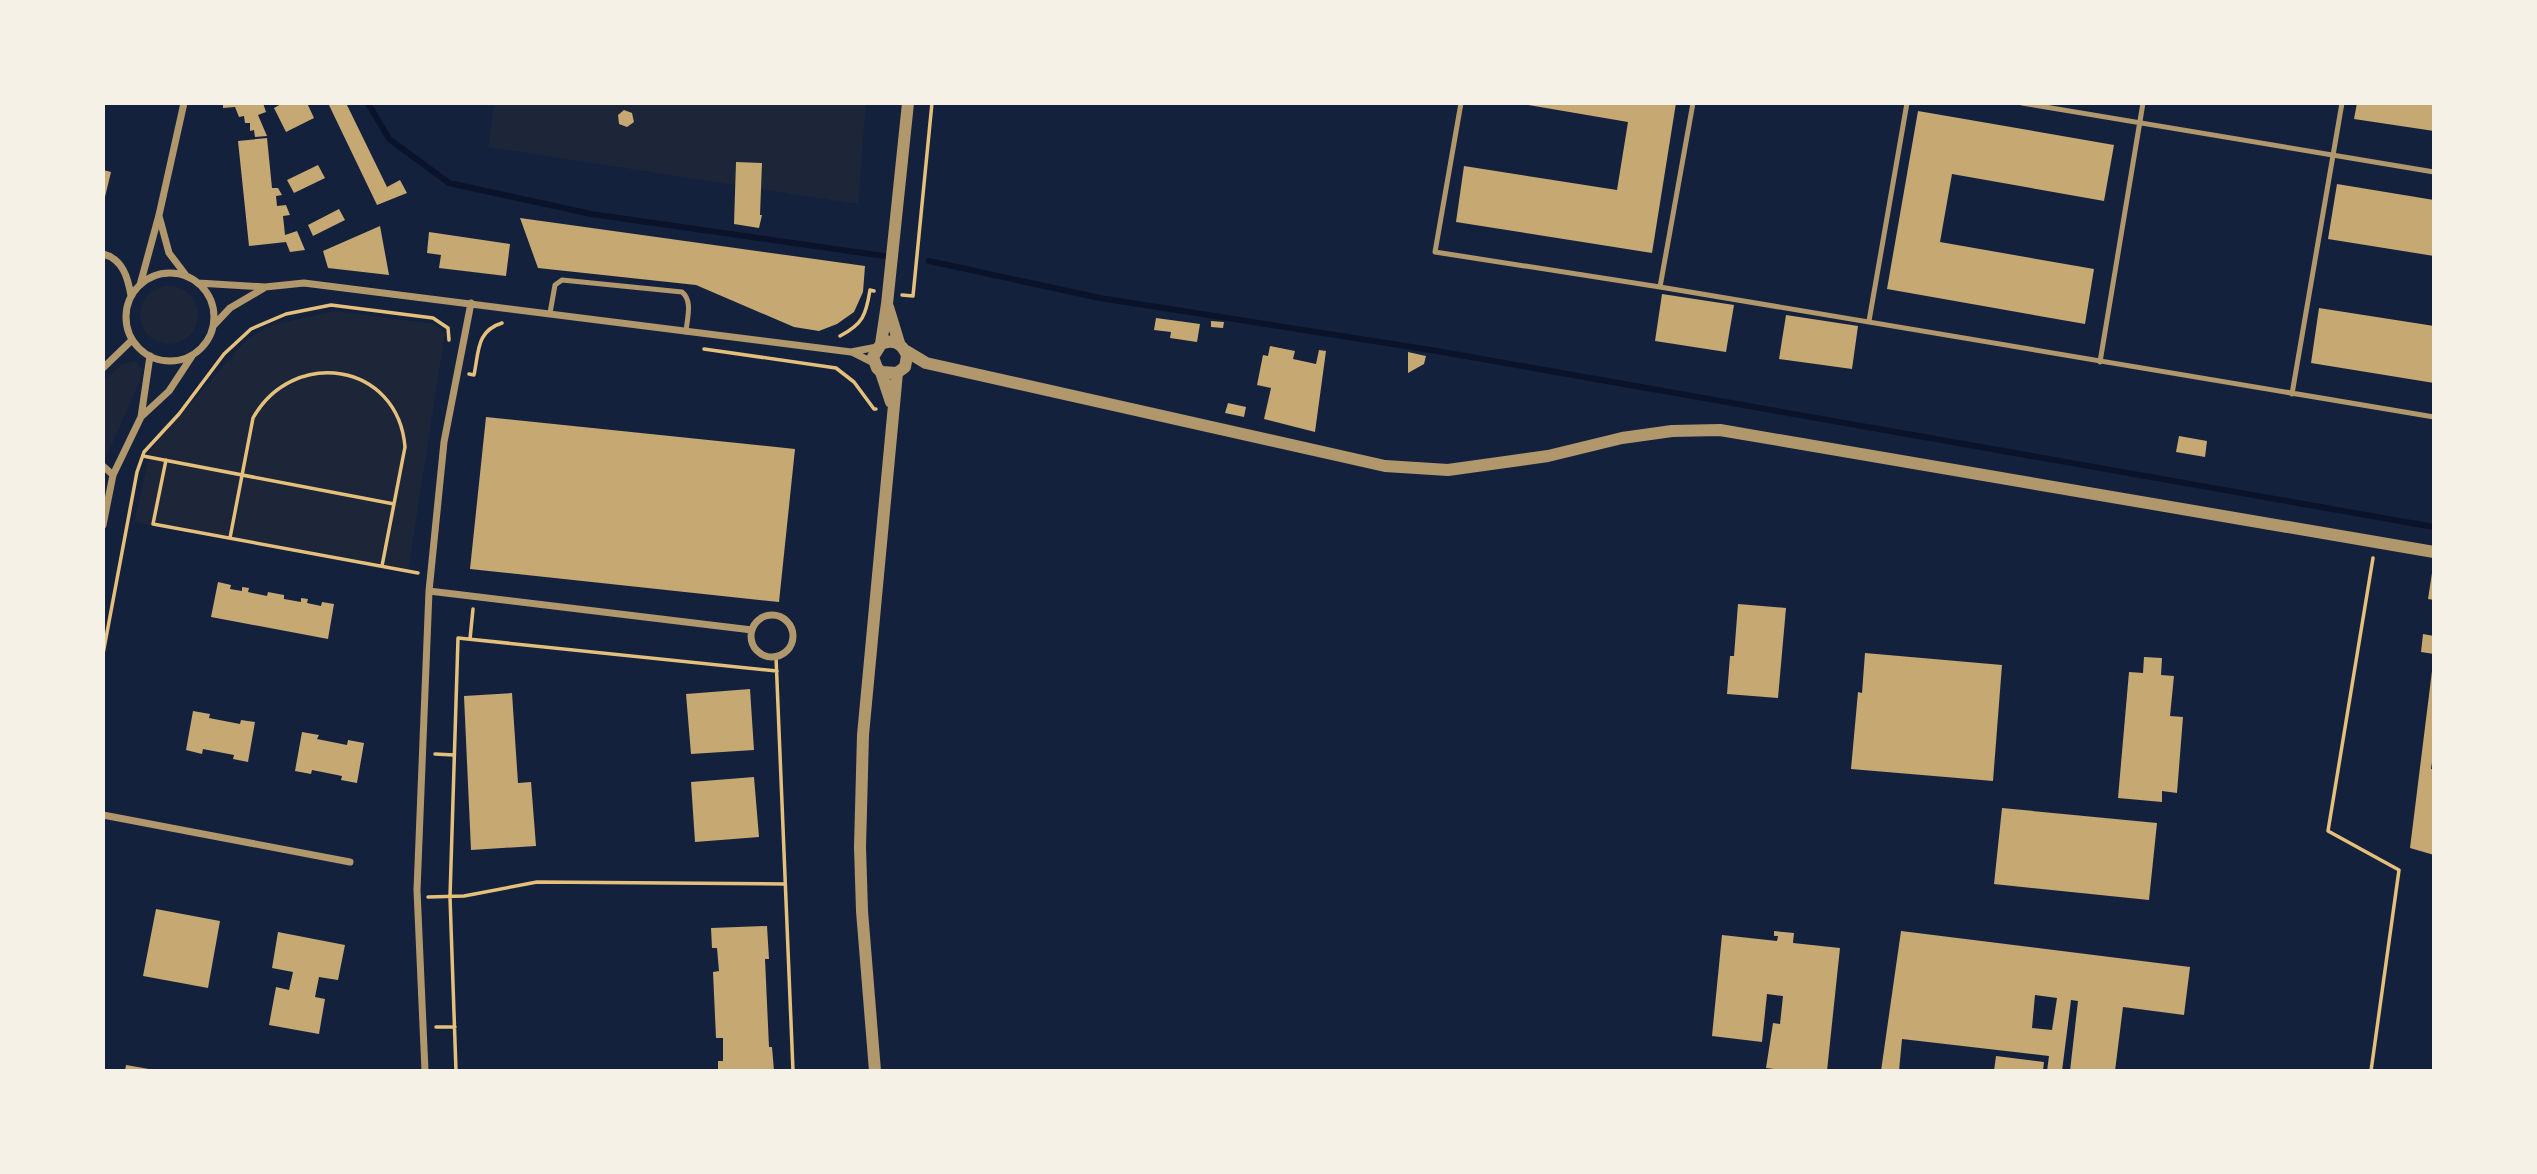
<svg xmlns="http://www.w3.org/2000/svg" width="2537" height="1174" font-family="'Noto Serif',serif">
<rect width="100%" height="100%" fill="#14213d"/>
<!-- green -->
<path fill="#1d2539" d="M494,103H866L858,204L488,147Z
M140 315a29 29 0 1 1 58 0a29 29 0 1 1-58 0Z
M336,311L435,324L445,333L408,571L134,522L151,449L247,339L271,325Z
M137,361L141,368L140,380L105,460L103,381L122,364Z"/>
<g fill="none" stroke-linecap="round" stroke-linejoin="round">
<!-- stream -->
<path stroke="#0b132b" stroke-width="6" d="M368,103L389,139L449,183L591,214L884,256
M929,261L1100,298L1437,351L2434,527"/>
</g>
<!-- building -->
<path fill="#c6a872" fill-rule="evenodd" d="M223,103H263L266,112L258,115L267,136L255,137L254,130L250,131V123H245L244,116L239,117L235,107L223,108Z
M283,103H307L314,118L286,132L274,108Z
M328,103H346L387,187L400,180L407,193L377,205Z
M1516,103H1676L1652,253L1456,222L1464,166L1617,190L1628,122Z
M2357,103H2434V131L2354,119Z
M624,110L632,113L634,122L627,127L619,124L618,115Z
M1918,111L2114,145L2104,201L1952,174L1940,242L2094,269L2085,324L1887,289Z
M267,138L272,188H278L282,195L276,196L277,206L286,205L290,215L283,216L285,235L297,231L305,250L290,252L286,242L249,246L238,141Z
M736,162L762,163L760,215H762L759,228L734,224Z
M318,165L325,178L294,193L287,180Z
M103,170L111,172L104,201H103Z
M2337,184L2434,200V256L2328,239Z
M339,209L345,220L313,236L308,225Z
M520,218L865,266L863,292L854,312L837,324L819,331L794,327L696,285L538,268Z
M380,226L389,275L328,268L323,251Z
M429,232L510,244L506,276L439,268L441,255L427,253Z
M1662,294L1734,305L1726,352L1655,341Z
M2319,308L2434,326V383L2311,363Z
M1786,315L1858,326L1852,369L1779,359Z
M1156,318L1200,324L1197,342L1170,338L1171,332L1154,330Z
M1211,321L1224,322L1223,328L1211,327Z
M1270,346L1295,351L1293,359L1316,364L1319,350L1326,351L1315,432L1264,419L1271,388L1257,385L1263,355L1268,356Z
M1408,352L1426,356L1424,364L1408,373Z
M1228,403L1246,407L1244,417L1225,413Z
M486,417L795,449L779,602L470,569Z
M2179,436L2207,441L2205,457L2176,452Z
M2432,573H2434V600L2428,599Z
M218,582L231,585L230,589L242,591V587L249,588L248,592L267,596L268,592L284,595V599L301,602V598L308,599L307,603L321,606L322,602L334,604L328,639L211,617Z
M1738,604L1786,608L1778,698L1727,694L1730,656H1734Z
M2423,634L2434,636V654L2421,652Z
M1865,653L2002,665L1993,781L1851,769L1858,692L1862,693Z
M2144,657L2162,658L2161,675L2174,676L2170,716L2183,717L2177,793L2162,791V802L2118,798L2129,672L2143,673Z
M2432,671H2434V749L2431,769H2434V855L2410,848Z
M750,689L754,750L691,754L686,694Z
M512,693L518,783L531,782L536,846L471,850L464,696Z
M193,711L210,714L209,718L240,724L241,720L255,722L248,762L233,759L234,755L203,749L202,754L186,750Z
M302,732L319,735L317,739L347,745L348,740L364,743L357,783L341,780L342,776L312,770L311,774L295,771Z
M754,777L759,837L695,842L691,782Z
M2002,808L2157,823L2149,900L1994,884Z
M156,909L220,921L208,988L143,976Z
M767,926L769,959H765L769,1047H772L774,1071H718V1061H723V1038H716L713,972L719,971L717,948H712L711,928Z
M1774,931L1794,933L1793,943L1840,948L1827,1071H1774V1069L1766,1068L1773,1023L1780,1024L1783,996L1767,994L1762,1042L1712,1036L1722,935L1777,941L1778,936H1774Z
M1901,931L2190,967L2184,1015L2123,1007L2115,1071H2070L2078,1001L2071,1000L2062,1071H2047L2049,1056L1902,1039L1899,1071H1881ZM2035,995L2057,998L2052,1030L2032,1028Z
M278,932L345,945L338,980L319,977L315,997L325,999L319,1034L269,1025L276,987L289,990L293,972L272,968Z
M1996,1056L2044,1062L2043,1071H1994Z
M126,1065L149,1069L148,1071H125Z"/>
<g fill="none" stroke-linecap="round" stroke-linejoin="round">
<!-- path -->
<path stroke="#e5c07b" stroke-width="3.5" d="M902,295L913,296L932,103
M840,336C863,324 866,315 870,290L874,291
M704,349L836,368L854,382L874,409H876
M469,374L474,375C479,352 476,331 502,323
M143,456L394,504
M166,460L153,524L418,573
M230,538L253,418C293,347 398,362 405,447L382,566
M470,639L473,609
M103,654L137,472L144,452L179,414L224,354L251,329L286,314L331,305L433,318L448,328L449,340
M776,657L793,1071
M435,754L454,755
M428,897L464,896L537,882L785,884
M436,1027H455
M456,1071L450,897L458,638L777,671
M2371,1071L2399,870L2328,831L2373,558"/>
<!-- service -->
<path stroke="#b1986c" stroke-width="5" d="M1461,103L1435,252L1660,287L2434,417
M2022,103L2434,172
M1660,287L1693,103
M550,313L555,285L562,280L682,292C693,301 687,318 686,332
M1869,321L1907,103
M2100,362L2143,103
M2292,394L2342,103"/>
<!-- minor -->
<path stroke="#b1986c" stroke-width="7" d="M159,216L169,253L185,274
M103,254C123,259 128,278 131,296
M126 317a44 44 0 1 1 88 0a44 44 0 1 1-88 0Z
M198,283L265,287L304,283L851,352L877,347
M140,285L159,215L184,103
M214,325L230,308L264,288
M852,352L874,363
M103,368L132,340
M142,416L169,391L192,356
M103,466L113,475
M103,525L113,475L141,417L150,356
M429,591L752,630
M751 636a21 21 0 1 1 42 0a21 21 0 1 1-42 0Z
M103,815L350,862
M425,1071L417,890L429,591L444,442L471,303"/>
<!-- tertiary -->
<path stroke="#b1986c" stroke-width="12" d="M888,307L899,343
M881,344L887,304L908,103
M906,351L926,363L1385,466L1448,470L1548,456L1622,438L1672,431L1720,430L2434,552
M881,372L897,373L905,367L907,356C903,344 893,338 881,344L873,357L877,368L881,372L891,402
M875,1071L862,911L860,847L863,735L897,373"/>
</g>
<!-- border -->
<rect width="2537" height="1174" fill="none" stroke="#f6f1e7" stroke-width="210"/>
</svg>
